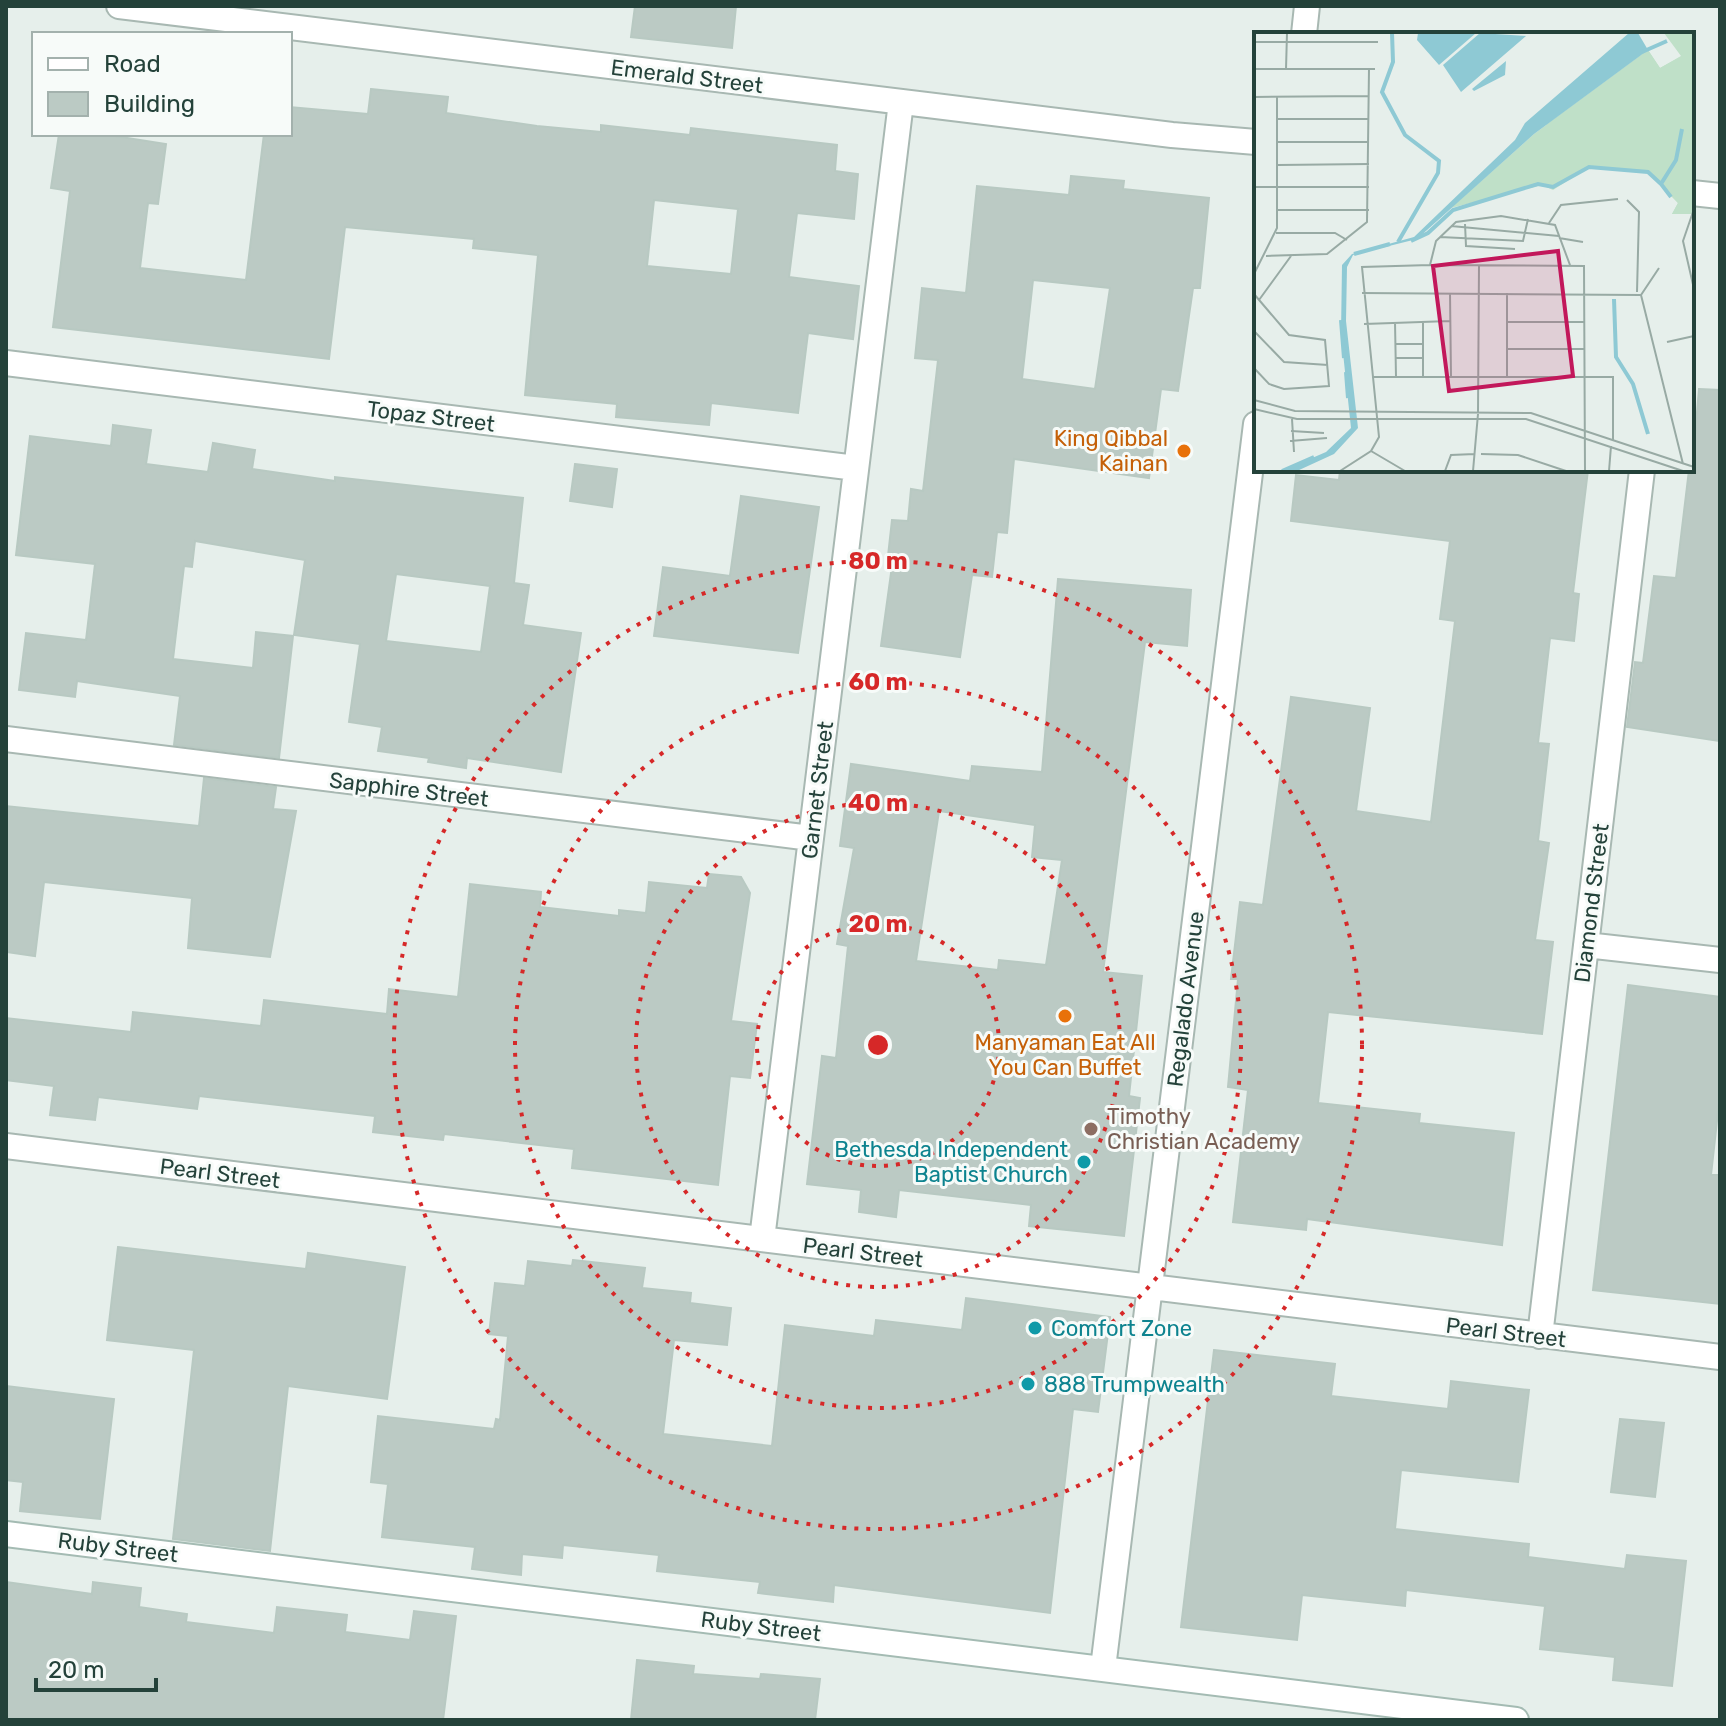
<svg xmlns="http://www.w3.org/2000/svg" width="1726" height="1726" font-family="Rubik,sans-serif">
<rect width="100%" height="100%" fill="#e6efeb"/>
<!-- building -->
<path fill="#bbcac4" stroke="#b8c9c2" stroke-width="2" fill-rule="evenodd" d="M635,6H736L732,48L631,37Z
M371,89L448,97L446,113L537,126L601,132V125L690,135L691,128L837,145L835,171L858,174L854,219L797,213L789,277L859,286L853,339L808,333L798,413L711,403L709,425L616,417L617,404L525,395L538,255L473,248L474,239L345,227L329,359L53,327L70,191L51,188L59,134H102L166,144L158,204L148,203L140,268L246,280L264,134H290V107L368,114ZM654,200L738,209L731,274L647,266Z
M1071,176L1124,181L1123,189L1209,198L1200,288H1193L1178,391L1161,389L1149,478L1014,459L1007,533L997,532L992,577L972,575L960,657L881,646L892,566L887,565L892,520L908,521L911,489L923,491L938,360L915,358L922,288L966,293L977,186L1069,195ZM1033,280L1110,288L1095,389L1022,379Z
M1699,389L1720,390V741L1627,727L1635,662L1643,663L1654,576L1676,578L1689,470H1692Z
M113,425L151,430L146,464L208,472L213,443L255,450L252,469L335,481V477L523,498L514,583L529,585L523,625L581,633L561,772L467,758L466,768L428,762L429,758L378,751L382,727L349,722L360,644L294,635L305,560L195,541L192,567L184,566L173,659L253,668L256,632L293,636L279,758L174,745L180,696L77,681L75,697L19,690L26,633L86,640L95,564L16,555L30,436L111,446ZM396,574L490,586L481,652L386,641Z
M575,464L617,469L612,507L570,501Z
M1340,470H1588L1573,593L1579,594L1574,641L1550,638L1538,743L1549,744L1538,841L1549,843L1535,940L1553,942L1542,1034L1328,1012L1318,1103L1420,1114L1419,1123L1514,1133L1502,1245L1307,1219L1306,1230L1233,1222L1248,1090L1228,1087L1238,979H1231L1240,902L1263,905L1291,697L1370,708L1356,811L1431,822L1455,621L1440,619L1450,541L1291,521L1296,475L1339,480Z
M741,496L819,507L798,653L654,636L663,567L730,576Z
M1058,579L1191,590L1187,646L1145,642L1103,972L1142,976L1129,1096L1140,1098L1124,1236L1029,1226L1031,1205L899,1190L896,1217L859,1212L861,1190L807,1184L822,1056L836,1058L848,946L837,944L854,848L840,846L851,764L970,781L972,766L1042,772ZM939,811L1035,825L1032,857L1062,860L1046,965L999,960L998,970L916,961Z
M204,778L276,787L273,809L296,811L270,957L188,948L192,898L44,882L35,956L6,952V806L199,826Z
M709,874L741,877L750,893L731,1021L757,1024L750,1078L730,1076L718,1185L572,1168L574,1149L444,1134L443,1140L373,1132L375,1116L199,1096L197,1109L98,1097L95,1120L50,1115L54,1086L6,1080V1018L131,1032L133,1012L261,1026L264,1000L387,1014L389,989L458,997L470,884L541,892L540,907L619,916V910L646,913L649,882L707,888Z
M1628,985L1720,997V1094L1711,1175H1720V1304L1593,1290Z
M118,1247L306,1269L308,1253L405,1267L387,1399L288,1386L270,1551L173,1539L194,1350L107,1340Z
M573,1260L645,1268L642,1288L691,1293L690,1303L731,1308L727,1345L674,1340L663,1434L772,1446L785,1325L874,1336L876,1320L962,1330L966,1298L1110,1317L1098,1412L1073,1409L1050,1613L834,1585L833,1602L758,1593L760,1582L657,1571L659,1555L563,1545L562,1558L522,1554L521,1575L472,1569L475,1547L382,1537L388,1484L371,1482L378,1416L494,1429L496,1419L500,1420L508,1336L489,1334L495,1283L525,1286L528,1261L572,1266Z
M1214,1350L1335,1364L1331,1396L1448,1409L1451,1381L1529,1390L1518,1482L1401,1470L1395,1529L1529,1544L1528,1557L1625,1569L1627,1555L1686,1561L1672,1686L1613,1680L1615,1657L1540,1649L1545,1606L1406,1590L1405,1606L1302,1595L1297,1640L1181,1627Z
M6,1386L114,1399L100,1519L20,1511L23,1482L6,1480Z
M1620,1419L1664,1423L1655,1497L1611,1492Z
M6,1582L92,1594L93,1582L141,1588L139,1607L187,1614L186,1622L274,1633L277,1607L347,1615L345,1632L410,1640L414,1611L456,1616L443,1720H6Z
M637,1660L694,1666L693,1674L760,1679L761,1674L820,1679L815,1720H631Z"/>
<g fill="none" stroke-linecap="round" stroke-linejoin="round">
<defs>
<path id="street" d="M119,6L1172,135L1256,142
M1304,34L1307,6
M1692,193L1720,196
M6,363L856,468
M6,739L811,838
M1586,945L1720,960
M6,1146L1720,1357
M762,1239L901,102
M1540,1336L1642,470
M1103,1668L1256,424"/>
<path id="secondary" d="M6,1534L1516,1720"/>
</defs>
<!-- street casing -->
<use href="#street" stroke="#a8b8b2" stroke-width="28"/>
<!-- secondary casing -->
<use href="#secondary" stroke="#a4bbb3" stroke-width="28"/>
<!-- street -->
<use href="#street" stroke="#fff" stroke-width="24"/>
<!-- secondary -->
<use href="#secondary" stroke="#fff" stroke-width="24"/>
</g>
<!-- distance rings -->
<g fill="none" stroke="#d62828" stroke-width="4" stroke-dasharray="4 8">
<circle cx="878" cy="1045" r="121"/>
<circle cx="878" cy="1045" r="242"/>
<circle cx="878" cy="1045" r="363"/>
<circle cx="878" cy="1045" r="484"/>
</g>
<!-- markers -->
<g fill="#e8710a" stroke="#f7fbf9" stroke-width="3">
<circle cx="1184" cy="451" r="8"/>
<circle cx="1065" cy="1016" r="8"/>
</g>
<circle fill="#8d6e63" stroke="#f7fbf9" stroke-width="3" cx="1091" cy="1129" r="8"/>
<g fill="#0f9aa8" stroke="#f7fbf9" stroke-width="3">
<circle cx="1084" cy="1162" r="8"/>
<circle cx="1035" cy="1328" r="8"/>
<circle cx="1028" cy="1384" r="8"/>
</g>
<g text-anchor="middle" stroke-width="6" stroke-linejoin="round" paint-order="stroke">
<!-- street labels -->
<g font-size="22" fill="#24423a" stroke="#f7fbf9">
<text transform="translate(687 76) rotate(7)" y="8">Emerald Street</text>
<text transform="translate(431 416) rotate(7)" y="8">Topaz Street</text>
<text transform="translate(409 789) rotate(7)" y="8">Sapphire Street</text>
<text transform="translate(817 790) rotate(-83)" y="8">Garnet Street</text>
<text transform="translate(1591 903) rotate(-83)" y="8">Diamond Street</text>
<text transform="translate(1185 999) rotate(-83)" y="8">Regalado Avenue</text>
<text transform="translate(220 1173) rotate(7)" y="8">Pearl Street</text>
<text transform="translate(863 1252) rotate(7)" y="8">Pearl Street</text>
<text transform="translate(1506 1332) rotate(7)" y="8">Pearl Street</text>
<text transform="translate(118 1547) rotate(7)" y="8">Ruby Street</text>
<text transform="translate(761 1626) rotate(7)" y="8">Ruby Street</text>
</g>
<!-- food labels -->
<g font-size="22" fill="#c56008" stroke="#f7fbf9" text-anchor="end">
<text x="1168" y="446">King Qibbal<tspan x="1168" dy="25">Kainan</tspan></text>
<text x="1065" y="1050" text-anchor="middle">Manyaman Eat All<tspan x="1065" dy="25">You Can Buffet</tspan></text>
</g>
<!-- education labels -->
<g font-size="22" fill="#785e54" stroke="#f7fbf9" text-anchor="start">
<text x="1107" y="1124">Timothy<tspan x="1107" dy="25">Christian Academy</tspan></text>
</g>
<!-- culture labels -->
<g font-size="22" fill="#0d838f" stroke="#f7fbf9" text-anchor="start">
<text x="1068" y="1157" text-anchor="end">Bethesda Independent<tspan x="1068" dy="25">Baptist Church</tspan></text>
<text x="1051" y="1336">Comfort Zone</text>
<text x="1044" y="1392">888 Trumpwealth</text>
</g>
</g>
<!-- overview -->
<g transform="translate(1254 32)">
<rect width="440" height="440" fill="#e6efeb"/>
<path d="M394,18L406,36L428,24L440,182H418L424,171L394,140L335,135L299,158L288,153L197,176L280,102Z" fill="#bfe0c8"/>
<path d="M410,1H440V182H418L424,171L394,140L332,133L292,93L394,18L406,36L427,24Z" fill="#bfe0c8"/>
<path d="M164,1H222L185,33L163,8ZM226,1L272,4L207,60L189,33ZM375,1H384L394,18L280,102L163,207L99,223L93,235L92,289L104,396L80,422L43,439H28L72,420L97,396L87,302L88,233L98,222L160,205L261,108L271,91ZM252,29L251,43L220,59L218,57Z" fill="#8ec9d4"/>
<path fill="none" stroke="#8ec9d4" stroke-width="4" d="M138,1L139,30L128,60L151,103L185,129L184,141L144,210M388,20L413,9M417,165L407,152L422,128L428,97M157,209L174,201L199,178L284,152L299,155L335,135L394,140L407,152M100,222L136,212M360,267L362,325L379,352L394,402M87,288L90,326M92,340L94,366M28,439L60,425"/>
<path fill="none" stroke="#98aaa4" stroke-width="2" d="M0,10H124M0,37H121M32,37L33,1M0,65L115,64M23,87H114M24,110H115M24,133L115,132M0,155H115M373,168L385,180L383,260M440,177L429,209L440,257M24,178H115M295,191L307,173L364,167M211,192L212,214L261,217M197,194L305,204M22,201H81L93,208M186,205L269,209L274,187M305,206L329,210M12,224L73,222L113,190L115,37M176,233L182,209L202,190L247,184L301,193L316,233M0,242L23,196V64M108,261L387,263M196,261L197,345M253,261V344M0,262L35,303L71,308L75,354L30,357L15,352L0,336M387,263L429,432M387,263L405,236M5,268L37,224M141,290L142,345M169,290V345M253,290H331M110,292L196,289M0,299L30,330L74,333M413,310L440,304M142,312H169M253,317H331M142,326H169M118,345H359V408M0,368L41,379L277,381L440,435M0,377L43,387H272L429,439M224,380L225,233M38,387L40,420M37,399L70,401M36,409L73,406M117,419L151,439M227,422L264,423L312,439M86,439L117,419L125,405L108,235L176,233L330,234L331,439M191,439L197,423L221,422M219,439L224,382M355,439L357,414"/>
<path fill="#c2185b" fill-opacity="0.15" stroke="#c2185b" stroke-width="4" d="M304,219L319,344L195,359L179,234Z"/>
<rect width="440" height="440" fill="none" stroke="#24423a" stroke-width="4"/>
</g>
<circle cx="878" cy="1045" r="12" fill="#d62828" stroke="#f7fbf9" stroke-width="4"/>
<g font-size="24" text-anchor="middle" font-weight="bold" fill="#d62828" stroke="#f7fbf9" stroke-width="6" stroke-linejoin="round" paint-order="stroke">
<text x="878" y="569">80 m</text>
<text x="878" y="690">60 m</text>
<text x="878" y="811">40 m</text>
<text x="878" y="932">20 m</text>
</g>
<!-- border -->
<rect width="1726" height="1726" fill="none" stroke="#24423a" stroke-width="16"/>
<!-- legend -->
<rect x="32" y="32" width="260" height="104" fill="#f7fbf9" stroke="#a3b1ad" stroke-width="2"/>
<rect x="48" y="58" width="40" height="12" fill="#ffffff" stroke="#a3b1ad" stroke-width="2"/>
<text x="104" y="72" font-size="24" fill="#24423a">Road</text>
<rect x="48" y="92" width="40" height="24" fill="#bbcac4" stroke="#a3b1ad" stroke-width="2"/>
<text x="104" y="112" font-size="24" fill="#24423a">Building</text>
<!-- scale -->
<path d="M36 1678v12h120v-12" fill="none" stroke="#24423a" stroke-width="4"/>
<text x="48" y="1678" font-size="24" fill="#24423a" stroke="#f7fbf9" stroke-width="6" paint-order="stroke">20 m</text>
</svg>
